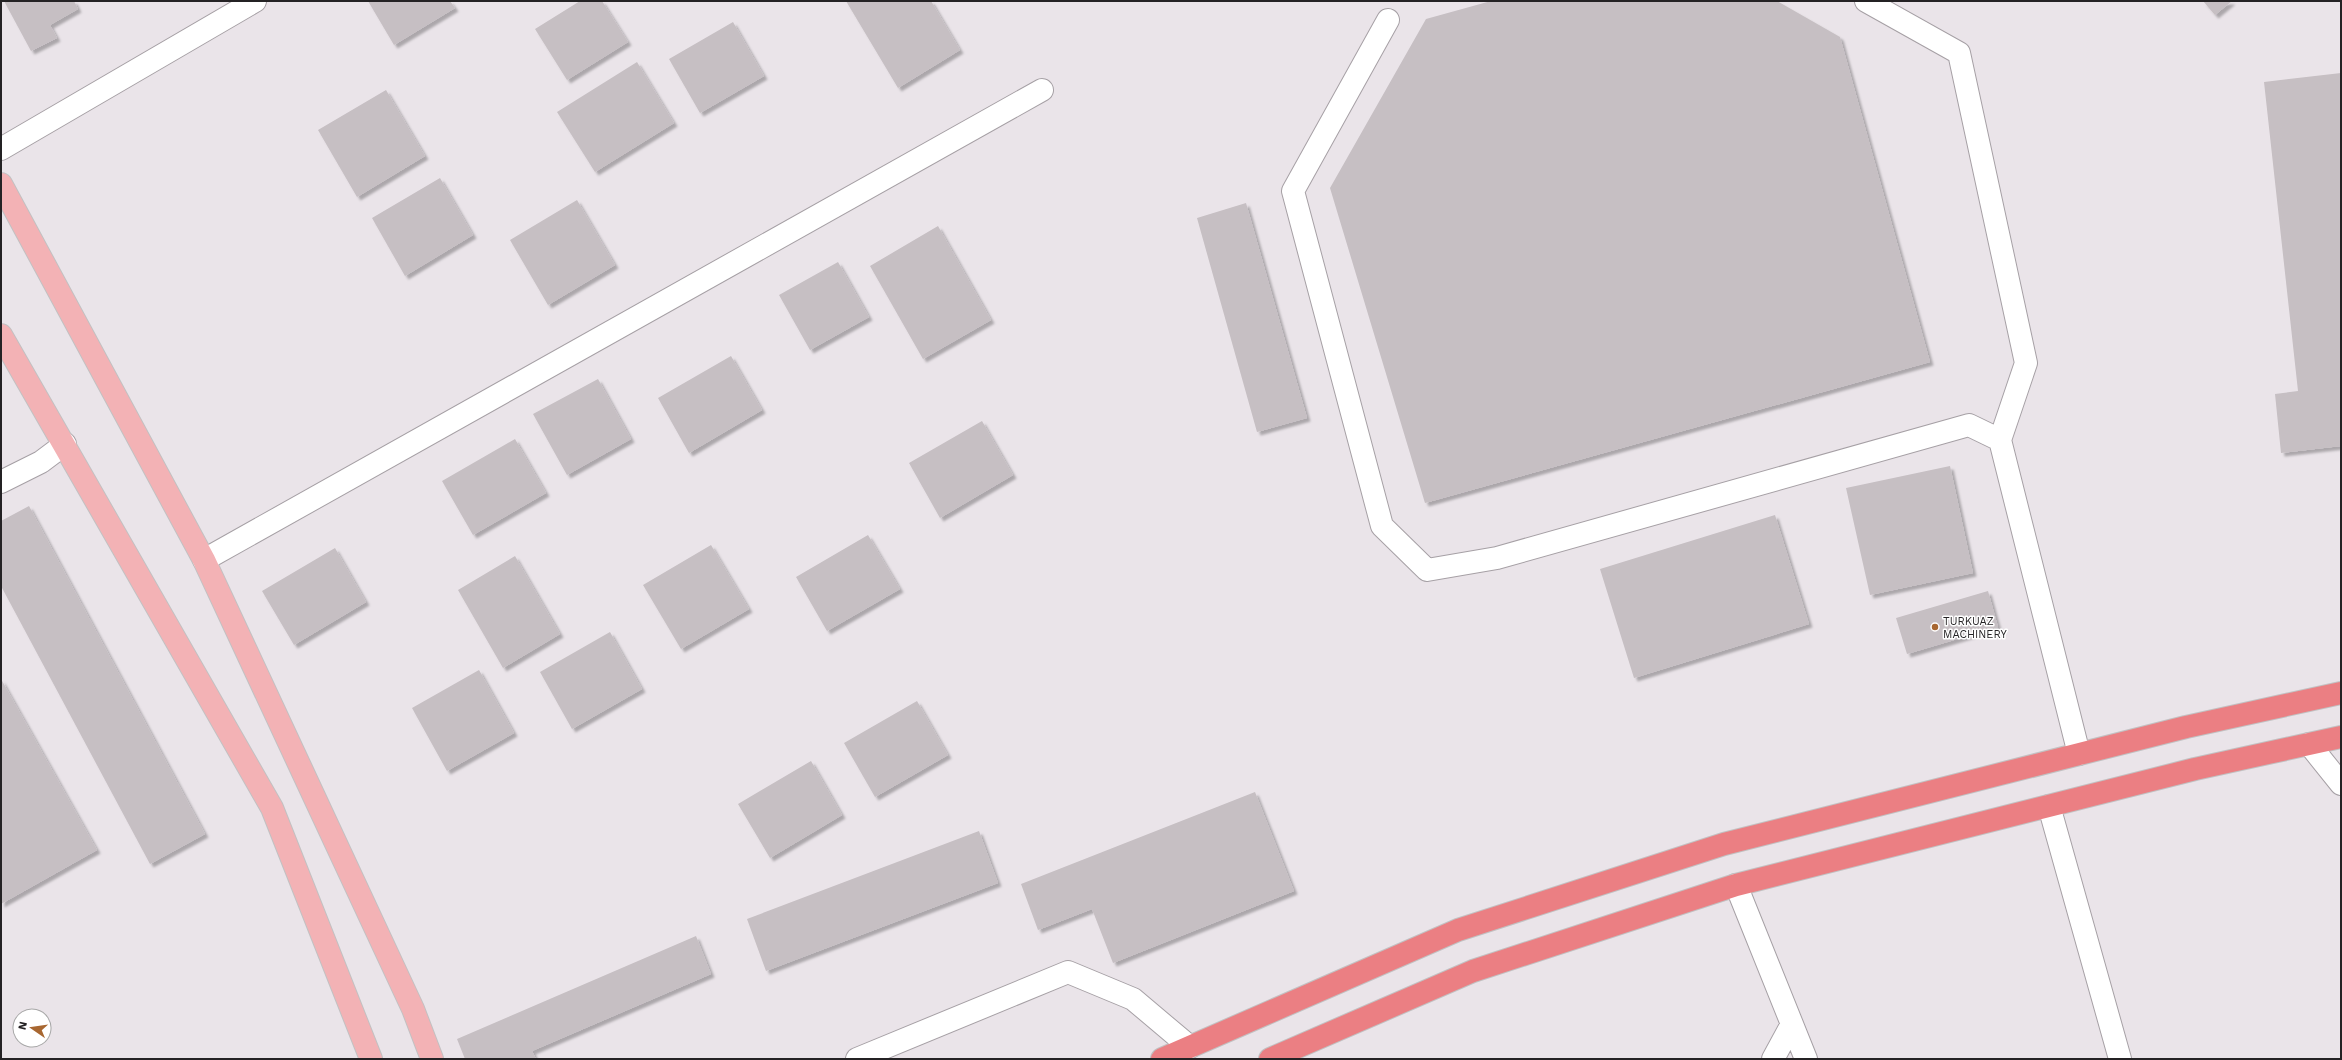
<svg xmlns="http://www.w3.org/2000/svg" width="2342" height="1060" font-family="'Work Sans',sans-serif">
<defs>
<filter id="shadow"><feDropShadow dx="3.5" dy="3.5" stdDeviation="1" flood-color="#0004"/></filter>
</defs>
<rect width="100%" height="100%" fill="#eae4e9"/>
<!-- building -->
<path fill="#c6bfc3" filter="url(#shadow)" d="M4,1H74L78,9L50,25L57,38L31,51Z
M368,1H450L455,8L394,45Z
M580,1H602L628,42L567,80L535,29Z
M846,1H931L960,50L898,88Z
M1491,1H1777L1840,37L1930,362L1425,503L1330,188L1426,19Z
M2203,1H2232L2215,15Z
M733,22L764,76L700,113L669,59Z
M637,62L674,123L595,172L557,112Z
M2341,73V446L2281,453L2275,394L2298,391L2264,82Z
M386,90L425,156L357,197L318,130Z
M440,178L473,235L405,276L372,218Z
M577,200L615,265L548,305L510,240Z
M1246,203L1307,418L1257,432L1197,218Z
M938,226L991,320L923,359L870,266Z
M838,262L869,317L810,350L779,295Z
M731,356L762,410L689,453L658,398Z
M598,379L631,439L567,475L533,414Z
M982,421L1013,475L940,518L909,463Z
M515,439L546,493L473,535L442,481Z
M1950,466L1973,573L1870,595L1846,488Z
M29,506L205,834L150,864L1,586V521Z
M1775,515L1809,624L1634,678L1600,569Z
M868,535L900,589L827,631L796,577Z
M711,545L749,609L681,649L643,585Z
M335,548L366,602L294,645L262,591Z
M515,556L560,634L503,668L458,590Z
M1988,591L1998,627L1907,654L1896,618Z
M610,632L642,689L572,729L540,672Z
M479,670L514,733L447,771L412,708Z
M1,679L97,850L1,904Z
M917,701L948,755L875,797L844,743Z
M811,761L842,815L770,858L738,804Z
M1255,792L1294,891L1113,963L1092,909L1038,930L1021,884Z
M979,831L998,883L766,971L747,919Z
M696,936L711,974L532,1051L536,1059H465L457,1039Z"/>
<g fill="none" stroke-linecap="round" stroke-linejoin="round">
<defs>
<path id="minor" d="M1866,1L1959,53L2026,363L2000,440
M1388,20L1293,191L1382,526L1427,570L1497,558L1969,425L2000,440L2079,754
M1,149L255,1
M1,482L41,462L65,444
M204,560L1042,90
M2309,744L2341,784
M2049,806L2120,1059
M1736,885L1806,1059
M857,1059L1068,972L1133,999L1190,1047
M1773,1059L1792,1024"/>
<path id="major" d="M1,184L204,560L413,1009L432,1059
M1,335L272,808L371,1059"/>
<path id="highway" d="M1162,1059L1458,930L1724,844L2186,727L2341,693
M1270,1059L1473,971L1736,885L2195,769L2341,737"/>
</defs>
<!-- minor casing -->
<use href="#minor" stroke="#a6a0a5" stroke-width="24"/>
<!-- major casing -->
<use href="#major" stroke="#c2c1c2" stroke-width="24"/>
<!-- highway casing -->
<use href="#highway" stroke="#c2c1c2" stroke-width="24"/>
<!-- minor -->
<use href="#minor" stroke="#fff" stroke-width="22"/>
<!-- major -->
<use href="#major" stroke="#f3b2b5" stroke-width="22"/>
<!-- highway -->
<use href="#highway" stroke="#eb7f83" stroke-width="22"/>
</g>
<!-- markers -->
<circle fill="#a86731" stroke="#fff" stroke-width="1.5" cx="1935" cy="627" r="4"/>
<g text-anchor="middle" stroke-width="3" stroke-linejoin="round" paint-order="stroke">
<!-- poi labels -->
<g font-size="11" fill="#242224" stroke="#fff" text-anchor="start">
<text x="1943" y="625">TURKUAZ<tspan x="1943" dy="13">MACHINERY</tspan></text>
</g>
</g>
<!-- border -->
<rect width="2342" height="1060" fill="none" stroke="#242224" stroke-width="4"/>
<!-- north arrow -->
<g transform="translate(32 1028) rotate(283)"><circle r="19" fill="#ffffff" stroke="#a7a7a7"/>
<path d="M0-3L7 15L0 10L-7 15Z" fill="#a86731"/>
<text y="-6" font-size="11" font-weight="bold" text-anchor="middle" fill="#242224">N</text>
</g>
</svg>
